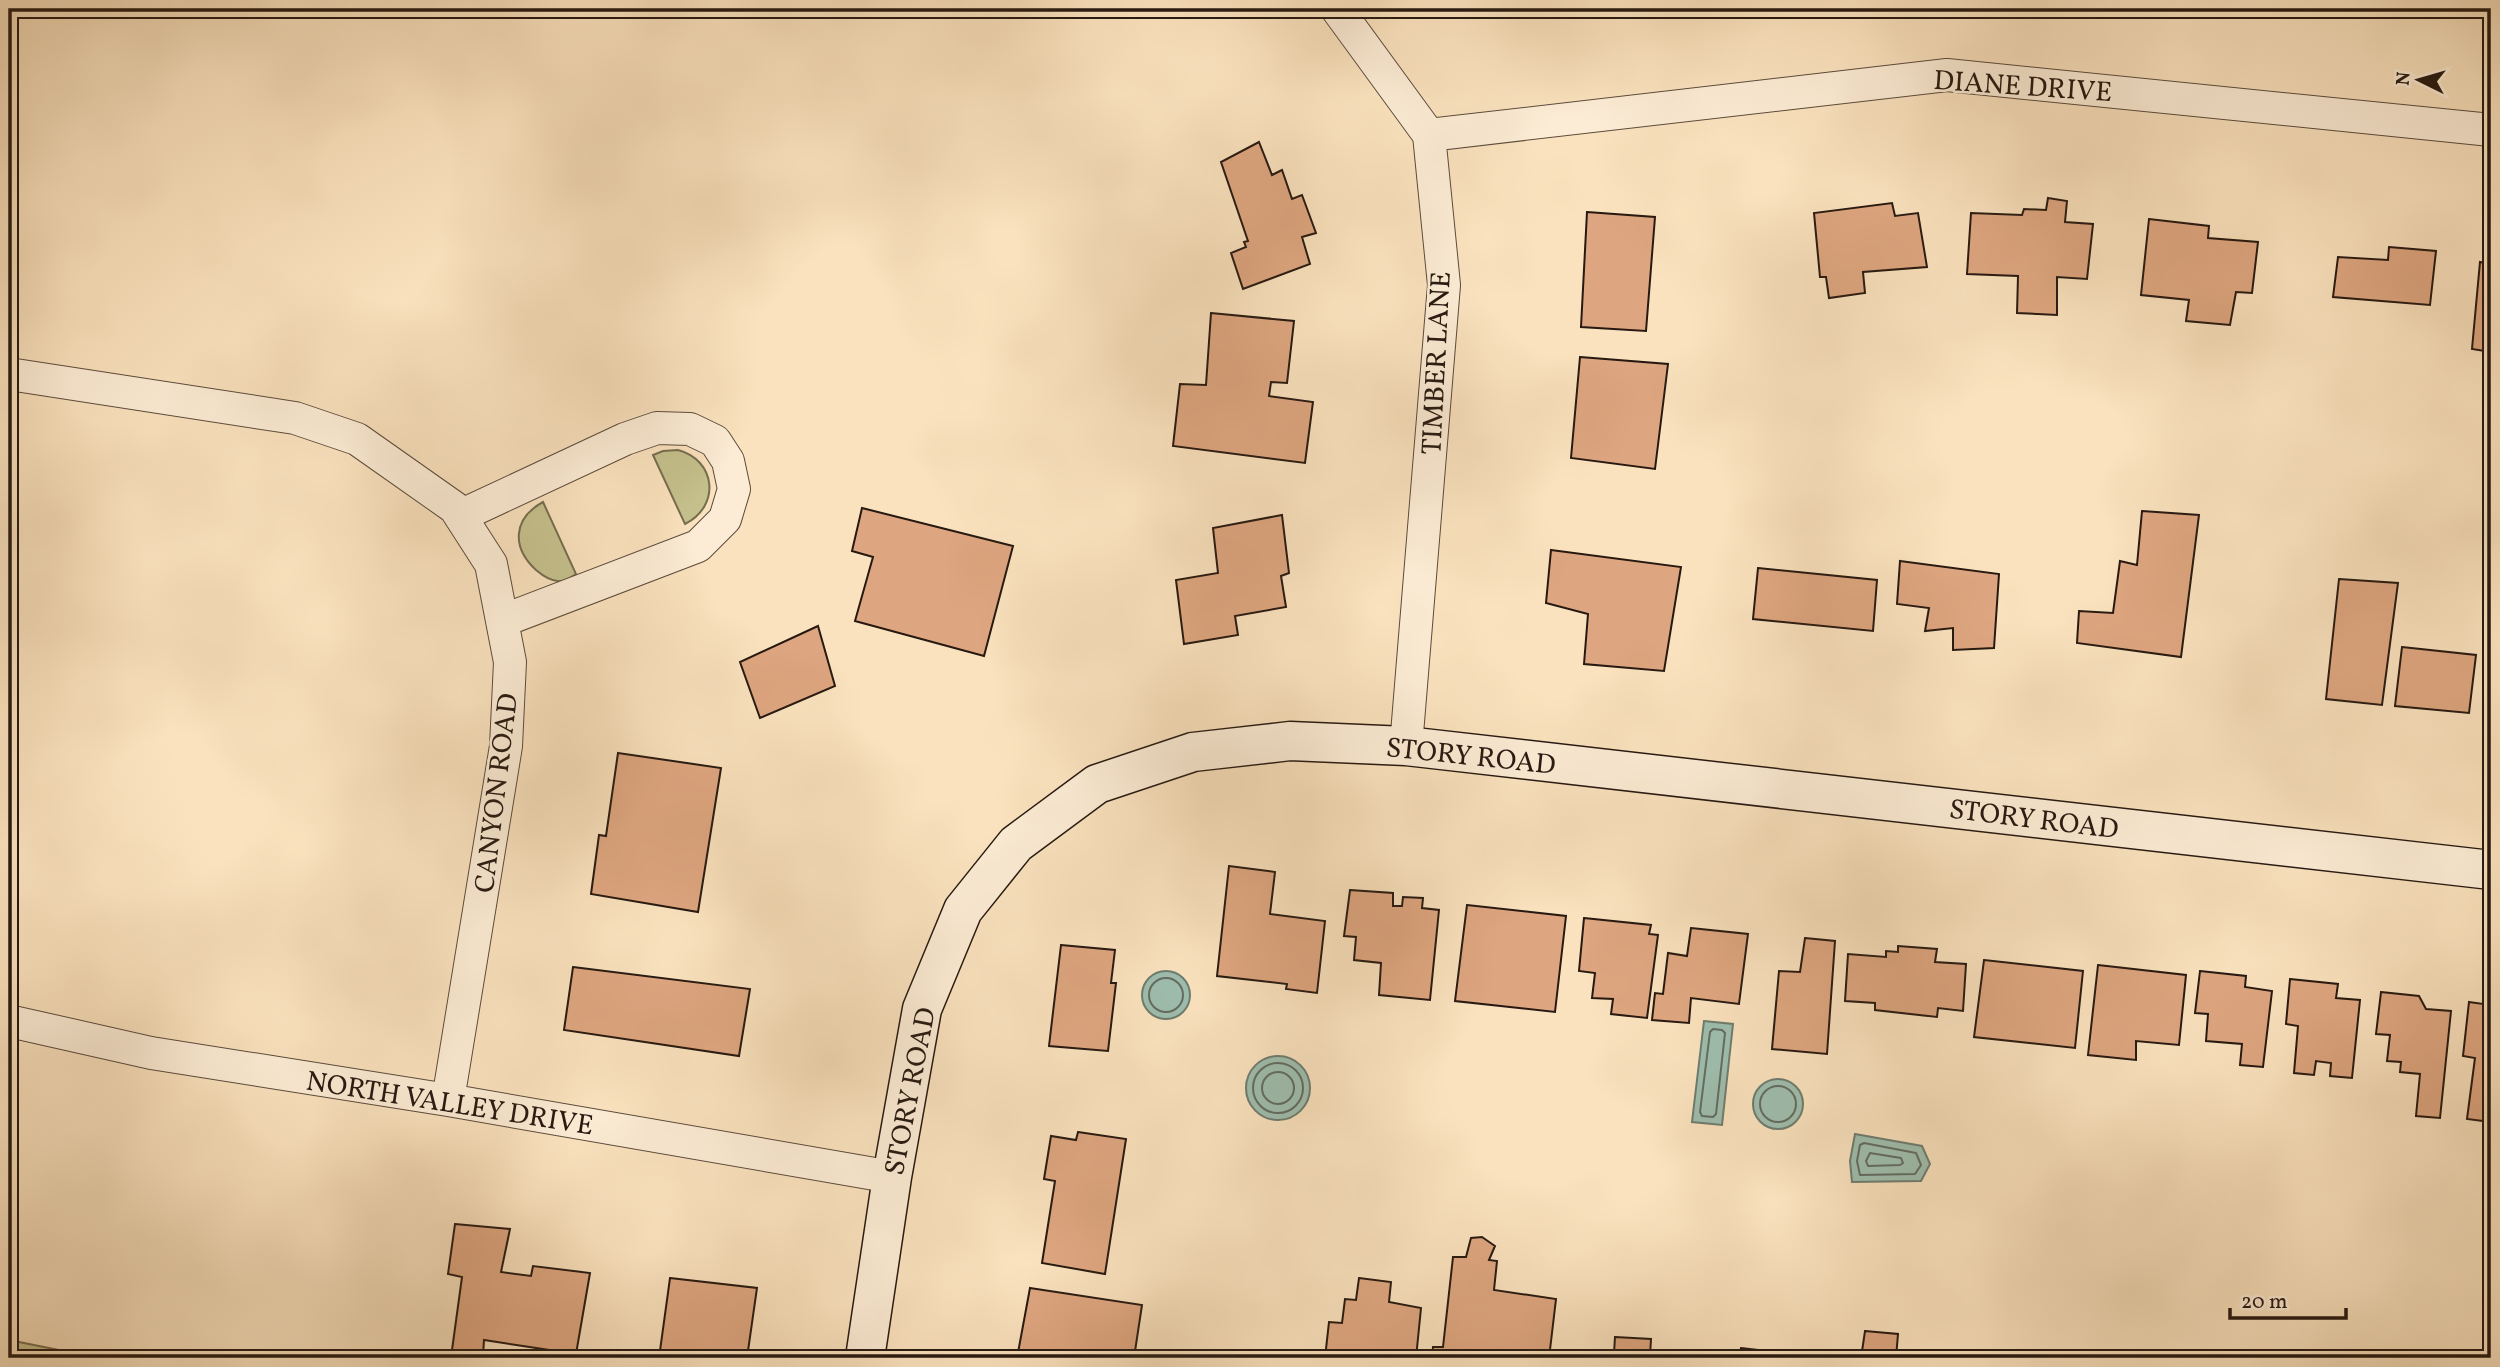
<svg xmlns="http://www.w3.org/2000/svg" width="2500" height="1367" font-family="Vollkorn,serif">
<rect width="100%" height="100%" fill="#fae2be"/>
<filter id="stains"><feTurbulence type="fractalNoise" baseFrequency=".00286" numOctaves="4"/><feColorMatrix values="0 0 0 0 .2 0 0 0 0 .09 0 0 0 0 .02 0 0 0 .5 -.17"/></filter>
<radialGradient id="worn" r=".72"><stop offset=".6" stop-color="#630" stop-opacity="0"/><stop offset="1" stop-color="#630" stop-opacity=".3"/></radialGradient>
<!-- green -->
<path fill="#c5c18d" stroke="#766d4f" stroke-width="2" d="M678,450C716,460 721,506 685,524L653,455L663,451Z
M543,502L576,574C571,577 567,581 561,581C553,582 543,576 536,570C512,548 512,519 543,502Z
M9,1340L99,1358H9Z"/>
<!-- water -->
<path fill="#9ebeae" stroke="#6e7c6f" stroke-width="2" d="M1142 995a24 24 0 1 1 48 0a24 24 0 1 1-48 0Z
M1704,1021L1733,1024L1722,1125L1692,1122Z
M1246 1088a32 32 0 1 1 64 0a32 32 0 1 1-64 0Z
M1753 1104a25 25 0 1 1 50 0a25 25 0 1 1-50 0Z
M1855,1134L1922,1146L1930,1164L1921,1181L1852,1182L1850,1161Z"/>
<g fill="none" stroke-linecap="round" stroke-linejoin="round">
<!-- shore -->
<path stroke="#626c60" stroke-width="2" d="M1149 995a17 17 0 1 1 34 0a17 17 0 1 1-34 0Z
M1713,1029L1722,1030L1725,1033L1716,1114L1713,1117L1702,1116L1700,1112L1710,1032Z
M1253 1088a25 25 0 1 1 50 0a25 25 0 1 1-50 0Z
M1262 1088a16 16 0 1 1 32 0a16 16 0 1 1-32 0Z
M1760 1104a18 18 0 1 1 36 0a18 18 0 1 1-36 0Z
M1864,1143L1916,1153L1921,1165L1915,1174L1860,1175L1857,1161L1860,1145Z
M1870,1153L1901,1158L1903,1163L1900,1165L1868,1166L1866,1161Z"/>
</g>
<!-- building -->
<path fill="#dea680" stroke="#271911" stroke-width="2" d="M1259,142L1272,175L1282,170L1292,199L1302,195L1316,233L1302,237L1310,264L1243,289L1231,253L1246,247L1244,242L1248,241L1221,162Z
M2048,198L2067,201L2065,222L2093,224L2087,279L2057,277V315L2017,313L2018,276L1967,274L1971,213L2022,215L2024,209L2046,210Z
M1892,203L1895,216L1918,213L1927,267L1863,272L1865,293L1829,298L1826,277H1820L1814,213Z
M1587,212L1655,217L1646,331L1581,327Z
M2149,219L2209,226L2208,238L2258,242L2252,293L2236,292L2230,325L2186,321L2189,300L2141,295Z
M2389,247L2436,251L2430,305L2333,297L2338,257L2388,260Z
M2480,262L2491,264V352L2472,349Z
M1211,313L1294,321L1287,383L1271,382L1269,396L1313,402L1305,463L1173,446L1180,384L1206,385Z
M1580,357L1668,364L1655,469L1571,458Z
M862,508L1013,546L984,656L855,621L873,557L852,551Z
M2142,511L2199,515L2181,657L2077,643L2079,611L2113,613L2120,561L2137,565Z
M1282,515L1289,573L1281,576L1286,607L1235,616L1238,635L1184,644L1176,580L1218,573L1213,528Z
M1551,550L1681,567L1664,671L1584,664L1588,614L1546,603Z
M1900,561L1999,574L1994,648L1953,650V628L1925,631L1929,608L1897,604Z
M1758,568L1877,580L1873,631L1753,619Z
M2339,579L2398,583L2382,705L2326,699Z
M818,626L835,686L760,718L740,662Z
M2402,647L2476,655L2469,713L2395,706Z
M618,753L721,768L698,912L591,894L599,835L606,836Z
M1229,866L1275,872L1270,914L1325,921L1317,993L1286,989L1287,984L1217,976Z
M1350,890L1393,893V906H1402L1403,897L1423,898L1422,908L1439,910L1430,1000L1379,995L1381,963L1354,960L1356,937L1344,936Z
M1467,905L1566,916L1555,1012L1455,1001Z
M1584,918L1651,925L1649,934L1658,935L1647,1018L1611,1014L1613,999L1592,998L1595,973L1579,971Z
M1691,928L1748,934L1739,1004L1691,998L1689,1023L1652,1020L1655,993L1663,994L1668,953L1687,956Z
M1805,938L1835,941L1827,1054L1772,1049L1779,971L1800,972Z
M1061,945L1115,950L1111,983H1116L1108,1051L1049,1046Z
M1898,946L1937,949L1935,962L1966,964L1963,1011L1938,1008L1937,1017L1875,1010V1003L1845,1001L1848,954L1886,957V951L1898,952Z
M1984,960L2083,971L2075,1048L1974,1037Z
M2098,965L2186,975L2179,1045L2136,1041V1060L2088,1055Z
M573,967L750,989L739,1056L564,1030Z
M2200,971L2246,976L2245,987L2272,991L2263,1067L2240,1065L2242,1044L2206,1041L2208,1014L2195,1013Z
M2290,979L2338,984L2336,998L2360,1000L2352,1078L2330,1076L2331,1063L2316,1061L2314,1075L2294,1073L2298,1026L2286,1024Z
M2381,992L2419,996L2426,1009L2451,1011L2440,1118L2416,1116L2420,1074L2400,1072L2401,1062L2387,1061L2390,1035L2376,1034Z
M2469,1002L2491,1005V1122L2467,1119L2475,1058L2463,1056Z
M1078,1132L1126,1139L1105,1274L1042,1263L1055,1181L1044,1179L1051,1136L1076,1140Z
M455,1224L510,1229L501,1272L531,1276L533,1266L590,1273L576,1354L484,1340L483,1356L452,1350L462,1277L448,1274Z
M1482,1237L1495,1246L1489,1260L1497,1261L1494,1290L1556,1299L1549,1358H1432L1433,1347H1443L1453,1257H1466L1471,1238Z
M670,1278L757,1288L747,1358H659Z
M1359,1278L1391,1282L1389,1302L1421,1308L1416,1358H1325L1329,1322L1342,1323L1345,1299L1356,1300Z
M1030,1288L1142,1305L1134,1358H1017Z
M1865,1331L1898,1334L1896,1358H1861Z
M1615,1337L1651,1339L1650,1356L1680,1358H1591V1352L1614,1353Z
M1741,1348L1802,1355V1358H1739Z"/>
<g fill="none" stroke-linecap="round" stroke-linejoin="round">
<defs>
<path id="street" d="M1337,9L1429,135L1444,285L1406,746
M1429,135L1947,75L2491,130
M9,374L295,418L357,439L455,508L491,564L510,662L506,746L448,1100
M460,516L625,439L657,428L690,429L715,441L728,461L734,489L725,519L698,546L502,621
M9,1021L151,1053L448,1100L892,1177"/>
<path id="secondary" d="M865,1358L892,1177L922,1009L963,910L1016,844L1097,784L1193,752L1290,741L1406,746L2491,870"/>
</defs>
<!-- street casing -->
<use href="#street" stroke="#5c4b3c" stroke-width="34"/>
<!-- secondary casing -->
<use href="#secondary" stroke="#271911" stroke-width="41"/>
<!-- street -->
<use href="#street" stroke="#fcecd5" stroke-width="32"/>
<!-- secondary -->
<use href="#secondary" stroke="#fcecd5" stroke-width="38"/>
</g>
<g text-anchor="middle" stroke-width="5" stroke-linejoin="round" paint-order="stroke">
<!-- street labels -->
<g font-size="28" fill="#271911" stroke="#fcecd5">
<text transform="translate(2023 85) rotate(4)" y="10">DIANE DRIVE</text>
<text transform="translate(1435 363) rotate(-87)" y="10">TIMBER LANE</text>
<text transform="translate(1471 755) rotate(6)" y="10">STORY ROAD</text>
<text transform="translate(495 793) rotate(-83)" y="10">CANYON ROAD</text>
<text transform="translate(2034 818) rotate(7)" y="10">STORY ROAD</text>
<text transform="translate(909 1091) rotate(-79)" y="10">STORY ROAD</text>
<text transform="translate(450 1102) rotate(9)" y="10">NORTH VALLEY DRIVE</text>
</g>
</g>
<!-- margin -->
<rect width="2500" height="1367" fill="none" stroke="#fae2be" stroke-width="35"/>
<rect x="10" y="10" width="2479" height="1346" fill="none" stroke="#271911" stroke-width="3.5"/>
<rect x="18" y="18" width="2465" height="1332" fill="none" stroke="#271911" stroke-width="2"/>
<!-- north arrow -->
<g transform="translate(2419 80) rotate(275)" stroke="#fcecd5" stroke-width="5" paint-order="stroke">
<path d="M0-5L12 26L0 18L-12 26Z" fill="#271911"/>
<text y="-10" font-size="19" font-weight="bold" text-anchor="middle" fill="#271911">N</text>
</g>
<!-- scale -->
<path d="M2230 1308v10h116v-10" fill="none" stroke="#271911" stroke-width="3.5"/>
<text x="2241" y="1308" font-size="21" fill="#271911" stroke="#fcecd5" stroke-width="5" paint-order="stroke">20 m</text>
<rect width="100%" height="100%" filter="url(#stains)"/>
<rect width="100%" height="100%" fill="url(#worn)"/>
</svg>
